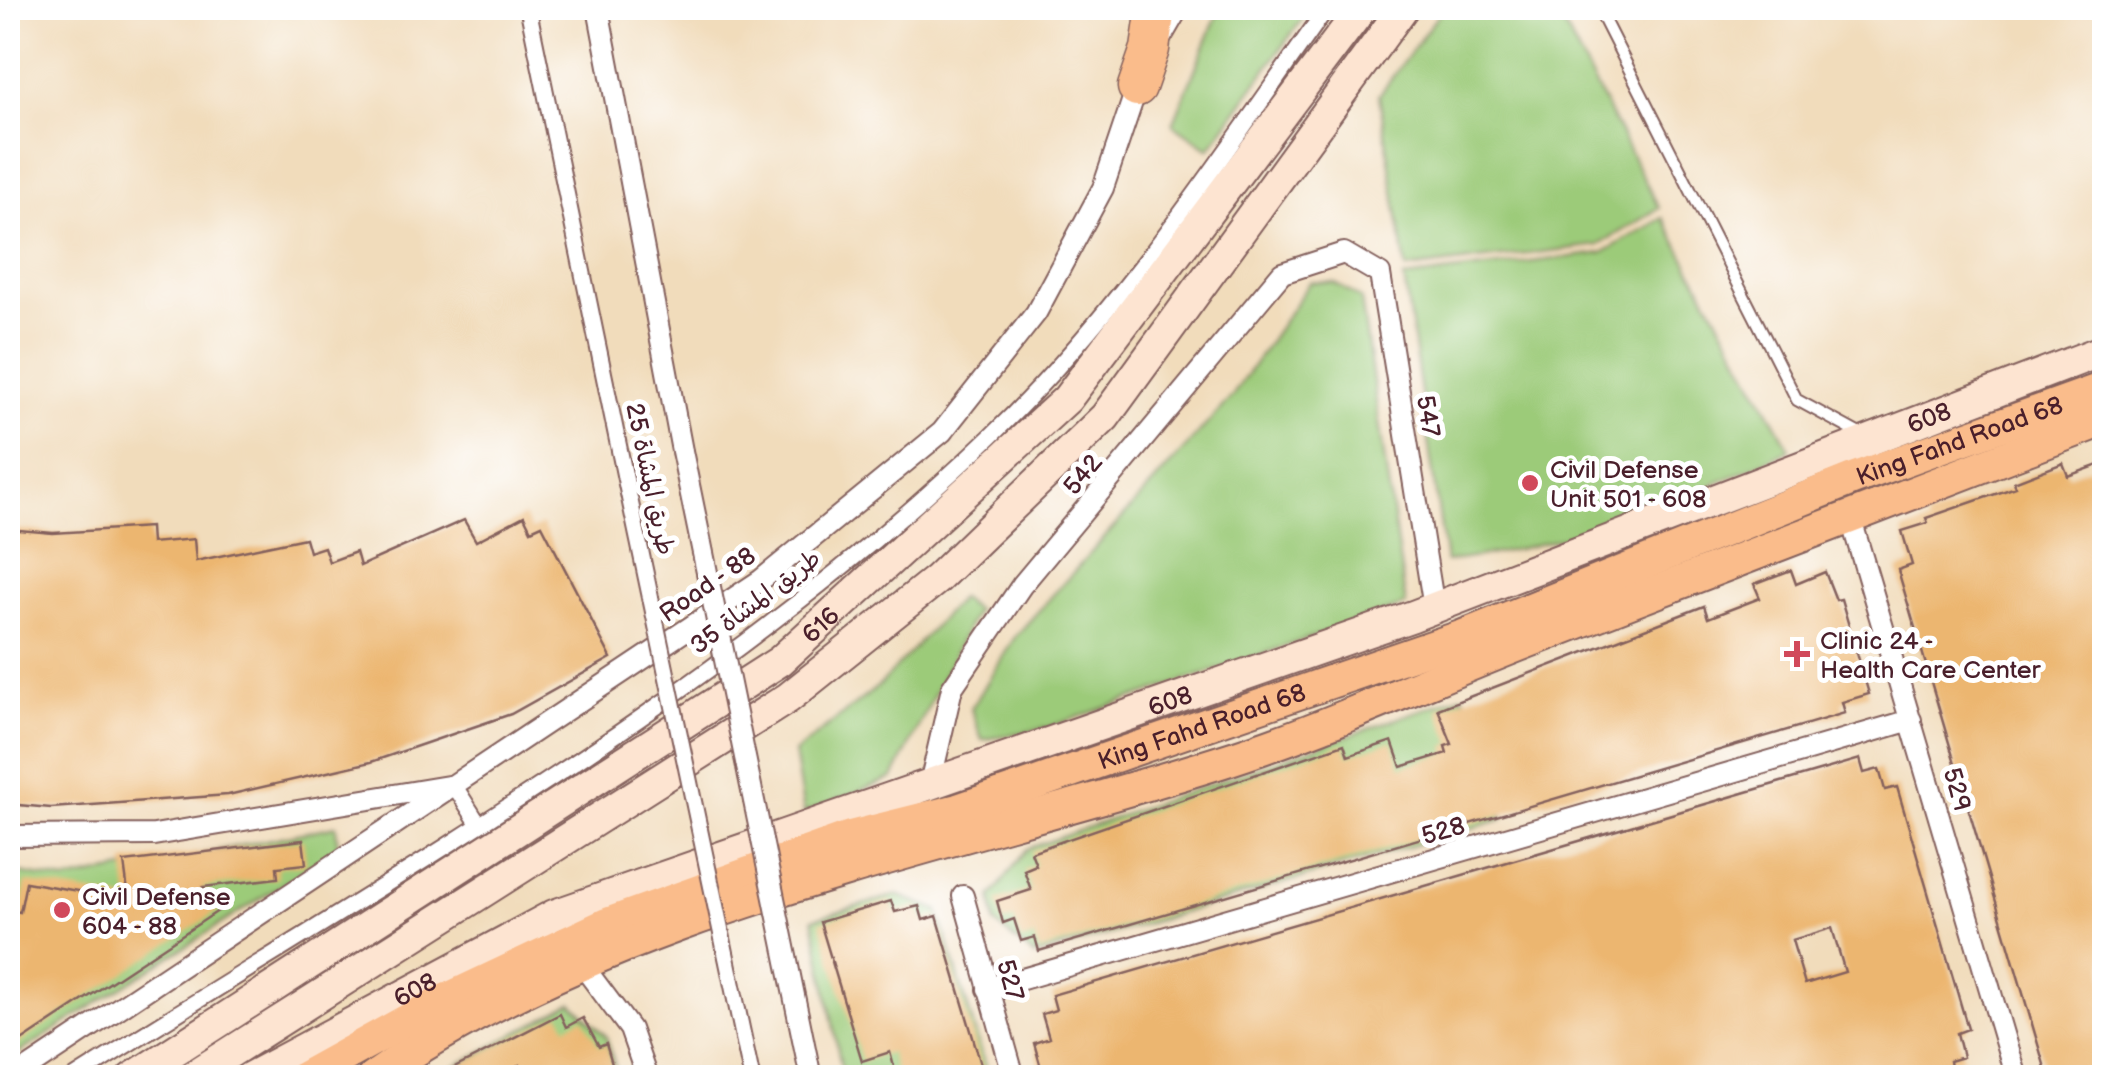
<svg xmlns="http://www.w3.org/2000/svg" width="2112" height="1085" font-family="'Balsamiq Sans','Playpen Sans Arabic',sans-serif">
<rect width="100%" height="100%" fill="#fff"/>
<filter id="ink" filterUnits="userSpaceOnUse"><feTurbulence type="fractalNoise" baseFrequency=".01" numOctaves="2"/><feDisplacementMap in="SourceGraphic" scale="20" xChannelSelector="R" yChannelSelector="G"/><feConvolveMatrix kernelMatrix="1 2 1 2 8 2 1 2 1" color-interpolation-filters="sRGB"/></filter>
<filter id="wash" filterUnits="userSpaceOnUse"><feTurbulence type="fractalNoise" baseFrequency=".0048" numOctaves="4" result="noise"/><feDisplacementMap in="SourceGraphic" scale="40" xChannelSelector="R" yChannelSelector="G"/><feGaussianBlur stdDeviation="2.25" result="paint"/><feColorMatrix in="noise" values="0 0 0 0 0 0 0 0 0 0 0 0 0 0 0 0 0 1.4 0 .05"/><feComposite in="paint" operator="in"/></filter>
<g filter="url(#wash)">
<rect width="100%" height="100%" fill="#f1dcbb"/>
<!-- green -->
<path fill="#9ccb79" stroke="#737552" stroke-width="2.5" d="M1220,8H1310L1209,149L1173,124Z
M1443,8H1555L1659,208L1599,245L1406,269L1379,95Z
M1663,218L1790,449C1680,504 1568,545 1446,562L1404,278L1602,253Z
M1310,282L1335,283L1361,299L1406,605L1046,728L982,740L971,709L1015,637L1233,395Z
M960,598L976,610L893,778L804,813L794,753L881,684Z
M1463,695L1503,819L1034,956L995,924L991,897L1027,849Z
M336,826L338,849L8,1060V871L66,881Z
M897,895L938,910L989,1077H843L813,919Z
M572,1003L606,1036L618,1077L433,1078Z"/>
<g id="blocks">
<!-- building -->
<path fill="#ecb66f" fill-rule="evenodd" d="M2063,463L2068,476L2104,463V879L2094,882L2104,917V1078H2048L1898,570L1912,565L1902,531L1928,523L1926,518L2016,487L2014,482Z
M524,516L531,530L542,525L611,658L511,714L371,762L228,795L51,808L8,804V529L53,533L150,527L151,543L194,539L196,561L305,538L309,552L324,547L329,562L356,552L360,566L464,520L476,541Z
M1791,570L1796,584L1825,572L1836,600L1841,599L1869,694L1842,702L1845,713L1039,951L1035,937L1021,941L1014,919L1003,923L997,901L1031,890L1024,870L1036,865L1031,852L1344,744L1348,756L1392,741L1401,767L1447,753L1445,746L1452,744L1438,709L1704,606L1708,618L1760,598L1754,584Z
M1860,759L1864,773L1879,769L1885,790L1897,787L1968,1029L1957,1033L1963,1057L1949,1061L1951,1074L1938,1078H1044L1034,1043L1049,1038L1042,1014L1056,1010L1052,995ZM1832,928L1845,972L1805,984L1792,940Z
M303,840L306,864L277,867L278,878L203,887L218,911L8,1050V910L20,912L26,882L129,900L124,862Z
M891,901L895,912L919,906L923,920L937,916L985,1078H897L890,1052L862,1061L820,922Z
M560,1014L566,1027L583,1018L599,1047L606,1044L616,1078H524L520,1065L497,1078H435Z"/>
</g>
</g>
<g filter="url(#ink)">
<use href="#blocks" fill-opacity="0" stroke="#84615d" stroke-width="2.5"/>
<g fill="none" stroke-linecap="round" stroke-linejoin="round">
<defs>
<path id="service" d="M1598,8L1797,400L1865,437
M1166,39L1184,8"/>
<path id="pedestrian" d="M528,8L625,477
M454,785L478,823
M74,1078C388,879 722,695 992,435C1123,309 1222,155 1327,8"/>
<path id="minor" d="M598,8L682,451
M1850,516L2016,1078
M930,784L952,688L1022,585L1282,273L1344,253L1380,274L1434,608
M8,836L154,835L448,786
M963,896L1014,1078
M580,962L630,1029L647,1078
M988,989L1911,720
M14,1078L761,580L942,432L1036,313L1103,188L1137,87"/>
<g id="secondary">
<path id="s1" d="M132,1078L780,661L1067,399L1362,8"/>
<path d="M190,1078L788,698L937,579L1105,417L1403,8"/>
<path id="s2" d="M249,1078L554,915L1413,616L2104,350"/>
</g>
<g id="primary">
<path id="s3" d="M303,1078L435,1005L607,924L850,837L958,810L1461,637L1855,478L2104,388"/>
<path d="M373,1078C615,909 938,851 1217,763C1323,730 1426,681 1529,641C1721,566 1912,492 2104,420"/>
</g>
<path id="motorway" d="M1137,87L1150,49L1156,8"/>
</defs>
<!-- service casing -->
<use href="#service" stroke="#84615d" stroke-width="14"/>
<!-- pedestrian casing -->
<use href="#pedestrian" stroke="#84615d" stroke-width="19"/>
<!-- minor casing -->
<use href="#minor" stroke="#84615d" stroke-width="24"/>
<!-- secondary casing -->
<use href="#secondary" stroke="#84615d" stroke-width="34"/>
<!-- primary casing -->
<use href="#primary" stroke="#84615d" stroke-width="36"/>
<!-- motorway casing -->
<use href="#motorway" stroke="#84615d" stroke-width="41"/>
<!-- service -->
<use href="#service" stroke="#fff" stroke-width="10"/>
<!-- pedestrian -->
<use href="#pedestrian" stroke="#fff" stroke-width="15"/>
<!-- minor -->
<use href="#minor" stroke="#fff" stroke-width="20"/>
<!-- secondary -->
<use href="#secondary" stroke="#fde4d1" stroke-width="30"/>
<!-- primary -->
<use href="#primary" stroke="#fabc8b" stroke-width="32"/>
<!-- motorway -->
<use href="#motorway" stroke="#fabc8b" stroke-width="38"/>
<defs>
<path id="pedestrian-bridge" d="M625,477L752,1078"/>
<path id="minor-bridge" d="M682,451L811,1078"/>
</defs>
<!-- pedestrian-bridge casing -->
<use href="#pedestrian-bridge" stroke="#84615d" stroke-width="19" stroke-linecap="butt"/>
<!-- minor-bridge casing -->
<use href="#minor-bridge" stroke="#84615d" stroke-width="24" stroke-linecap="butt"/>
<!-- pedestrian-bridge -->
<use href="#pedestrian-bridge" stroke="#fff" stroke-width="15"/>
<!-- minor-bridge -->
<use href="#minor-bridge" stroke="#fff" stroke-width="20"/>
</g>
</g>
<!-- markers -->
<g fill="#d1495b" stroke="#fff" stroke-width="4">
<circle cx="1530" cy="483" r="10"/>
<path d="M1792 639h10v10h10v10h-10v10h-10v-10h-10v-10h10z"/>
<circle cx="62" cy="910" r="10"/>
</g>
<g text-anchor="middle" stroke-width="10" stroke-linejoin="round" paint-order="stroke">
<!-- street labels -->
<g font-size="25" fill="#4a1f2b" stroke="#fff">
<text transform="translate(1429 416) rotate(81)" y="9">547</text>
<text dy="9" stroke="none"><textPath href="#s2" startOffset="1808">608</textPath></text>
<text dy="9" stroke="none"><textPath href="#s3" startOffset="1778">King Fahd Road 68</textPath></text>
<text transform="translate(1082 474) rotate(-50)" y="9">542</text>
<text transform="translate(651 479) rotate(78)" y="9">طريق المشاة 25</text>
<text transform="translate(707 584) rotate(-35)" y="9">Road - 88</text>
<text transform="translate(755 601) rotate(-37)" y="9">طريق المشاة 35</text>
<text dy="9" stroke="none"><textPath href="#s1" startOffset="825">616</textPath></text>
<text dy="9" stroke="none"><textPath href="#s2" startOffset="998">608</textPath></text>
<text dy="9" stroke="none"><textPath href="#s3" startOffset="968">King Fahd Road 68</textPath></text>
<text transform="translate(1958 789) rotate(74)" y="9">529</text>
<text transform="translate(1443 830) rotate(-16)" y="9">528</text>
<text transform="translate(1011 980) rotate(74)" y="9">527</text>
<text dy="9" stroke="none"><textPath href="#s2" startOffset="188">608</textPath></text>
</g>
<!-- poi labels -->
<g font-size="25" fill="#4a1f2b" stroke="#fff" text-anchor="start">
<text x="1550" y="478">Civil Defense<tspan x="1550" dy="29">Unit 501 - 608</tspan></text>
<text x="1820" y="649">Clinic 24 -<tspan x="1820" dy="29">Health Care Center</tspan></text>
<text x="82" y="905">Civil Defense<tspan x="82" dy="29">604 - 88</tspan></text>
</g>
</g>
<!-- margin -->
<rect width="2112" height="1085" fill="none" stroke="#fff" stroke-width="40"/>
</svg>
